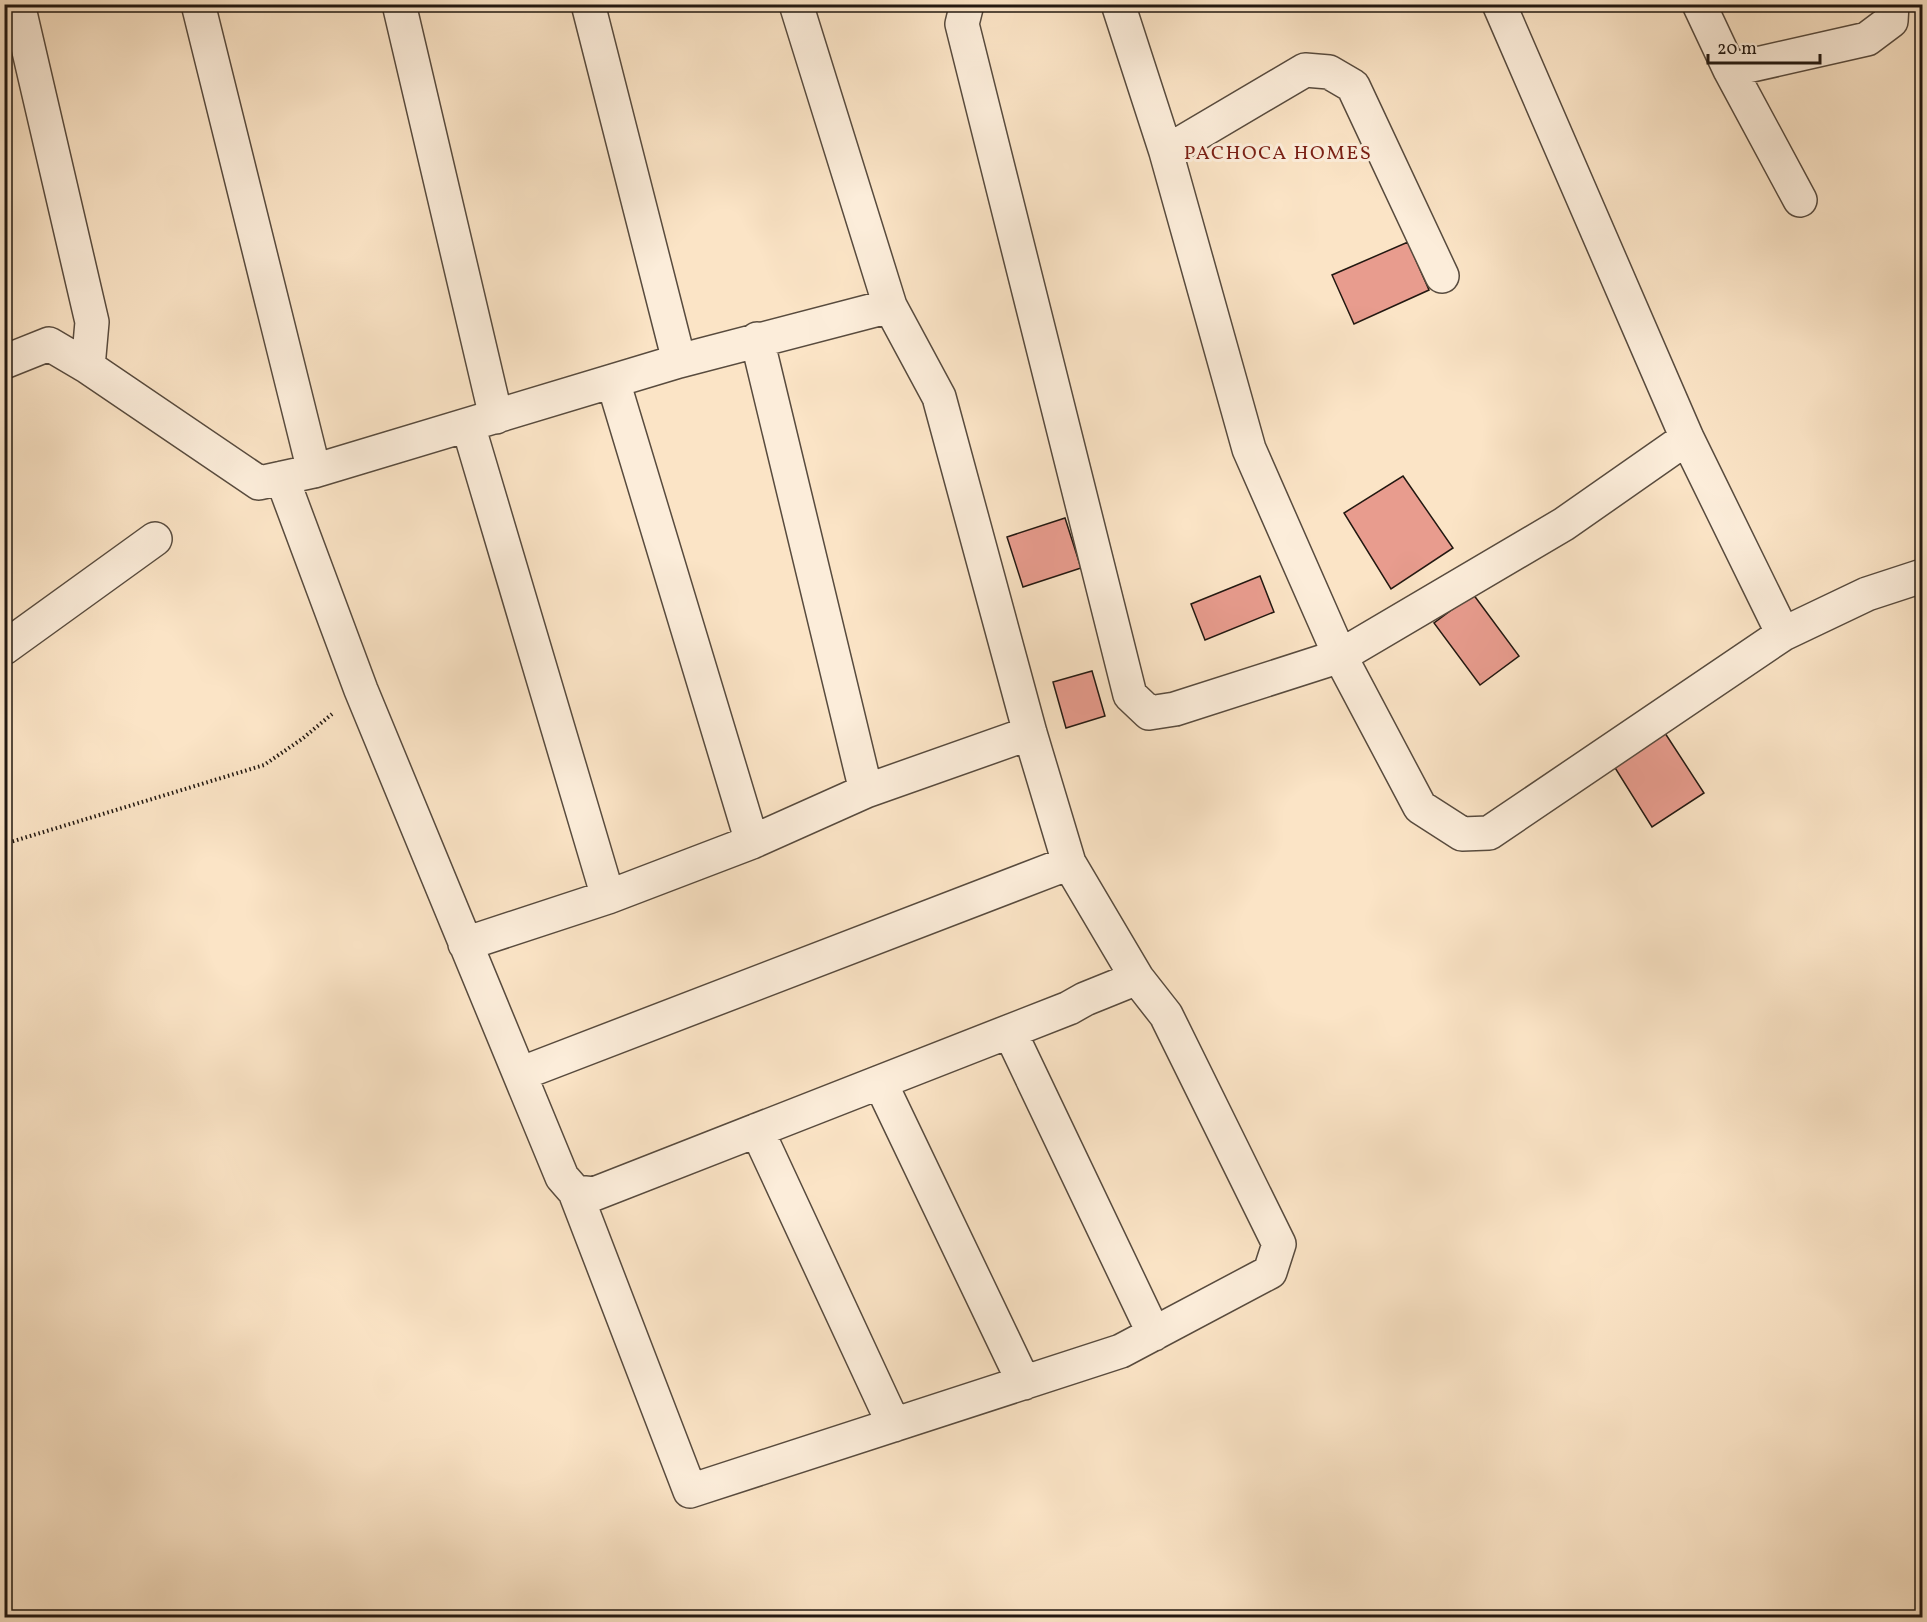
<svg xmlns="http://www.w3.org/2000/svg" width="1927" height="1622" font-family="Vollkorn,serif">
<rect width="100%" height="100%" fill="#fbe4c6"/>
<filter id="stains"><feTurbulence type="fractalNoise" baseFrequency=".00333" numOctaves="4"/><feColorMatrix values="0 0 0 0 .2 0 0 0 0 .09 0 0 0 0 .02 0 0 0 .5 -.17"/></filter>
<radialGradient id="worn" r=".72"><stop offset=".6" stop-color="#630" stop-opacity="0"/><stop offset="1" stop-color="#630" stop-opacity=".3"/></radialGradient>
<!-- building -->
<path fill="#e89c8e" stroke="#221811" stroke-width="1.5" d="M1408,242L1429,290L1354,324L1332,275Z
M1403,476L1453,548L1391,589L1344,513Z
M1065,518L1081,568L1023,587L1007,537Z
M1260,576L1274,612L1205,640L1191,604Z
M1473,594L1519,656L1480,685L1434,623Z
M1092,671L1105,716L1066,728L1053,682Z
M1663,730L1704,793L1652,827L1612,763Z"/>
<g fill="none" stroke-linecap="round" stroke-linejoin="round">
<defs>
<path id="minor" d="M18,4L92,322L88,367L259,483L314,471L679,361L890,306
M198,4L314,471
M399,4L496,417
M588,4L679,361
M967,4L962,24L1130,695L1149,713L1175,709L1340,656L1564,524L1687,438
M1118,4L1166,152L1249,449L1340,656L1420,807L1462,834L1489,833L1783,634L1867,594L1922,576
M1499,4L1687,438L1783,634
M1699,4L1730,70L1800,200
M1730,70L1867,39L1891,21L1892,4
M1166,152L1305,70L1329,72L1353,86L1442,276
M4,362L49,344L88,367
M613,381L752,842
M468,425L608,897
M282,478L361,690L562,1177L575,1192L594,1194L1069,1008L1085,999L1137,978
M4,648L155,539
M866,791L1030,733
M465,944L608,897L752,842L866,791L757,339
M1010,1032L1154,1334
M520,1074L1069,863
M880,1082L1024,1383
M757,1130L894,1425
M575,1192L690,1491L1121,1351L1270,1272L1279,1244L1166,1015L1137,978L1069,863L1030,733L939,397L890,306L796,4"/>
</defs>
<!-- minor casing -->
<use href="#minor" stroke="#584b3e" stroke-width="36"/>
<!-- path -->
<path stroke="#221811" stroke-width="4" stroke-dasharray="1.5 3" stroke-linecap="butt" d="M4,844L264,765L302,739L332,714"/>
<!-- minor -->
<use href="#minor" stroke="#fcedda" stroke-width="33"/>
</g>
<g text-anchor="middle" stroke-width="6" stroke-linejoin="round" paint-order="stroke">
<!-- neighbourhood labels -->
<g font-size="20" letter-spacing="1.5" fill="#7a1f14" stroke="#fcedda">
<text x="1278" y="159">PACHOCA HOMES</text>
</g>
</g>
<!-- margin -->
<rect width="1927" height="1622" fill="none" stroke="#fbe4c6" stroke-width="24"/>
<rect x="6" y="6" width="1915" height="1610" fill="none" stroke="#221811" stroke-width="3"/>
<rect x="12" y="12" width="1903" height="1598" fill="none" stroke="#221811" stroke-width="1.5"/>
<!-- scale -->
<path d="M1708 54v9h112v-9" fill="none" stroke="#221811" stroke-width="3"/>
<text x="1717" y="54" font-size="18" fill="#221811" stroke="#fcedda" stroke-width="4.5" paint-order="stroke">20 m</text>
<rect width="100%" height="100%" filter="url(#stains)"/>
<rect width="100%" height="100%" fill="url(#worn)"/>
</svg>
